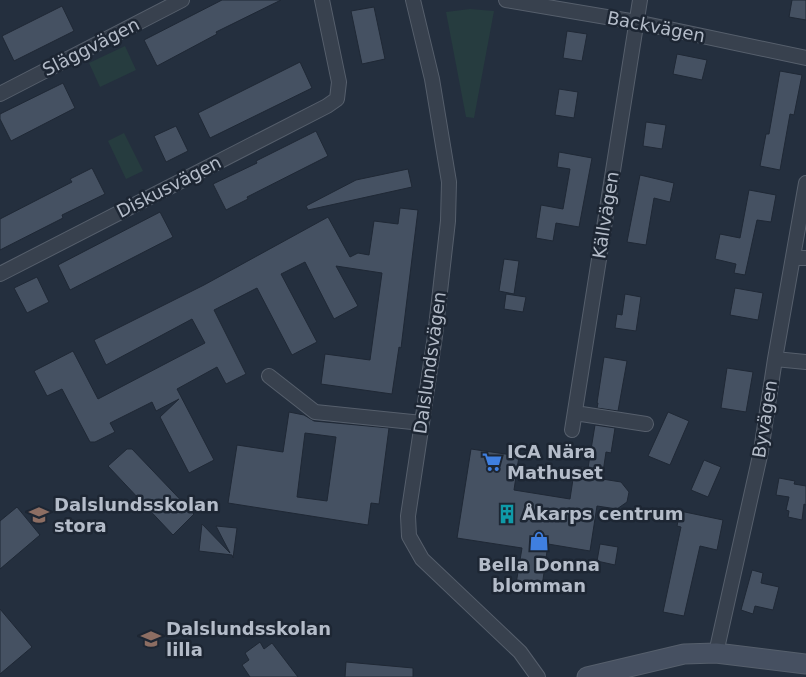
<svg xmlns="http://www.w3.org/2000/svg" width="806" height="677" font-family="'DejaVu Sans',sans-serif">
<rect width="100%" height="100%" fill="#242f3e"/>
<!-- green -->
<path fill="#263c3f" d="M470,9L494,11L474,118L466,117L446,12Z
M125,46L136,70L100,87L89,63Z
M124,133L143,171L126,179L108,141Z"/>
<!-- building -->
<path fill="#455162" stroke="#1f2835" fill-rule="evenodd" d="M222,0H281L216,32L217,34L157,66L144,40Z
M792,0H806V20L789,17Z
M62,6L74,31L14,61L2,36Z
M374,7L385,59L362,64L351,11Z
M567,31L587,34L582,61L563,58Z
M677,54L707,60L702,80L673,74Z
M300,62L312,88L210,138L198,113Z
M780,71L802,75L794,115L790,114L780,170L760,166L766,134H769Z
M63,83L75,108L11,141L0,119V114Z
M559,89L578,92L574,118L555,115Z
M646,122L666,125L662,149L643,146Z
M176,126L188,151L166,162L154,136Z
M316,131L328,156L247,197L248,199L226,210L213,184L257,163L256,161Z
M559,152L592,158L579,227L556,223L553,241L536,238L541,205L563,209L570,169L557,167Z
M92,168L105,194L62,215L63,218L0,250V219L72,182L70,179Z
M408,169L412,187L308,210L306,206L356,180Z
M640,175L674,183L670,202L654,198L646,245L627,242Z
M749,190L776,195L771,222L757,220L745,275L734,273L736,264L715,259L720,234L740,238Z
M400,208L418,210L401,348L399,347L392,394L321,384L325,354L370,360L382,273L336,266L358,306L334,319L305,262L281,274L317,342L292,355L257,288L214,310L246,374L226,384L217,367L177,389L214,460L189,473L160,417L179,399L156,411L152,402L110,423L115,432L95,442H90L62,389L47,396L34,371L73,351L98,399L205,343L192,319L106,365L94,340L204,285L328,217L350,257L358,253L369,255L374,221L398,224Z
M160,212L173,237L70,290L58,265Z
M504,259L519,261L514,294L499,291Z
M37,277L49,302L27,313L14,288Z
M735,288L763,293L758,320L730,315Z
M506,294L526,297L523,312L504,309Z
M625,294L641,297L636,331L615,328L617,314L622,315Z
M604,357L627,361L618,411L597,408L598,403H597Z
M727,368L753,372L746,412L721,408Z
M289,412L304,415L314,421L389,428L379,504L371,503L368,525L228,503L237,445L283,452ZM305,433L336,437L327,501L297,497Z
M668,412L689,421L670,465L648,456Z
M595,425L615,428L611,453L606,452L602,479L621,482L629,492L627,502L617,509L597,506L590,551L548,544L541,594L515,590L522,548L457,538L471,449L519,456L514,490L570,499L575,466L588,468Z
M127,449H132L194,514L173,535L108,466Z
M704,460L721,467L708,497L691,490Z
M779,478L795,481L794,484L806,486V505L804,504L802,520L788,517L789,511L786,510L789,497L776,495Z
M17,507L40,535L0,569V521Z
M680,511L723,520L717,550L700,546L684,616L663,612L681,527L677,526Z
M202,524L230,553L216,526L237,528L233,558L232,555L199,551Z
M600,544L618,547L615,565L597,561Z
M752,570L763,573L761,583L779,587L773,610L755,606L753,614L741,610Z
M0,609L32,647L0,674Z
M260,642L264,649L272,643L298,677H250L242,665L249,660L245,653Z
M346,662L413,668V677H345Z"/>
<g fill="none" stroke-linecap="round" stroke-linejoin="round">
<defs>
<path id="street" d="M413,0L432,79L449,182L448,221L435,336L408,516L409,536L422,559L520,652L538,677
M506,0L636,22L806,58
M0,94L182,0
M793,258H806
M0,274L327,106L337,99L339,82L322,0
M775,359L806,362
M269,376L315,412L422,423
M575,413L646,424
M572,430L640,0
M716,653L761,451L775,359L806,183"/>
<path id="secondary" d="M587,677L684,654L716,653L806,664"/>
</defs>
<!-- street casing -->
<use href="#street" stroke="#565f6c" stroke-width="16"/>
<!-- secondary casing -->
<use href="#secondary" stroke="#565f6c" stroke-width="21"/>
<!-- street -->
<use href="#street" stroke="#38414e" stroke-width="14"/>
<!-- secondary -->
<use href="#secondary" stroke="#465061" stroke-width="19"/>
</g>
<!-- icons -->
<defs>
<symbol id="supermarket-bare" viewBox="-9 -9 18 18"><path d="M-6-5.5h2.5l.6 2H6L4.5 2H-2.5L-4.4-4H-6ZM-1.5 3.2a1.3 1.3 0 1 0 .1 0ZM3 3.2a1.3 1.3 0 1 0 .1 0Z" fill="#3f7fe0" stroke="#1d2633" stroke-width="2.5" paint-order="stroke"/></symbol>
<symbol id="building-bare" viewBox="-9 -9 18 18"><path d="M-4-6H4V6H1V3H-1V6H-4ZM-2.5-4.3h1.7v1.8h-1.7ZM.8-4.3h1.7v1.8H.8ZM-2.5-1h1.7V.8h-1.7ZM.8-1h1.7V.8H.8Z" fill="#0f9aa8" stroke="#1d2633" stroke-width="2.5" paint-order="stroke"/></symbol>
<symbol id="school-bare" viewBox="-9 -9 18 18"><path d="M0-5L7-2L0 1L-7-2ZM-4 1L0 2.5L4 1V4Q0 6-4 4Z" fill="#8d6e63" stroke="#1d2633" stroke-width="2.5" paint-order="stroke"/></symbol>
<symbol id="shop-bare" viewBox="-9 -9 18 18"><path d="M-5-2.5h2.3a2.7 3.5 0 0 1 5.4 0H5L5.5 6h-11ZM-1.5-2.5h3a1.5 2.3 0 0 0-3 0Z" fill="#3f7fe0" stroke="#1d2633" stroke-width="2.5" paint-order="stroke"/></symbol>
</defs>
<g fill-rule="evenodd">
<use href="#supermarket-bare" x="478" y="448" width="28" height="28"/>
<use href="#building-bare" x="493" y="500" width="28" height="28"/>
<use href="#school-bare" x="25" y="501" width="28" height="28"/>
<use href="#shop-bare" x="525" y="527" width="28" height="28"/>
<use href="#school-bare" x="137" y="625" width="28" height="28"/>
</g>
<g text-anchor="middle" stroke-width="5" stroke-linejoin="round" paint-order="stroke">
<!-- street labels -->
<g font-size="18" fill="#b4bcc9" stroke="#1d2633">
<text transform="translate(656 27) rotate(11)" y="6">Backvägen</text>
<text transform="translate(91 47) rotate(-27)" y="6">Släggvägen</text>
<text transform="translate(169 187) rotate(-27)" y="6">Diskusvägen</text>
<text transform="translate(606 215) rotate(-81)" y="6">Källvägen</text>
<text transform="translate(430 363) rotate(-82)" y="6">Dalslundsvägen</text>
<text transform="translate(765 419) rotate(-81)" y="6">Byvägen</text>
</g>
<!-- poi labels -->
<g font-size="18" font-weight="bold" fill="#b4bcc9" stroke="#1d2633" text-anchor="start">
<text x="507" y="458">ICA Nära<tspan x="507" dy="21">Mathuset</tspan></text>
<text x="54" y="511">Dalslundsskolan<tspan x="54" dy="21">stora</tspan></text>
<text x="522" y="520">Åkarps centrum</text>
<text x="539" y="571" text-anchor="middle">Bella Donna<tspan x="539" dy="21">blomman</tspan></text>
<text x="166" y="635">Dalslundsskolan<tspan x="166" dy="21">lilla</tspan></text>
</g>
</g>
</svg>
